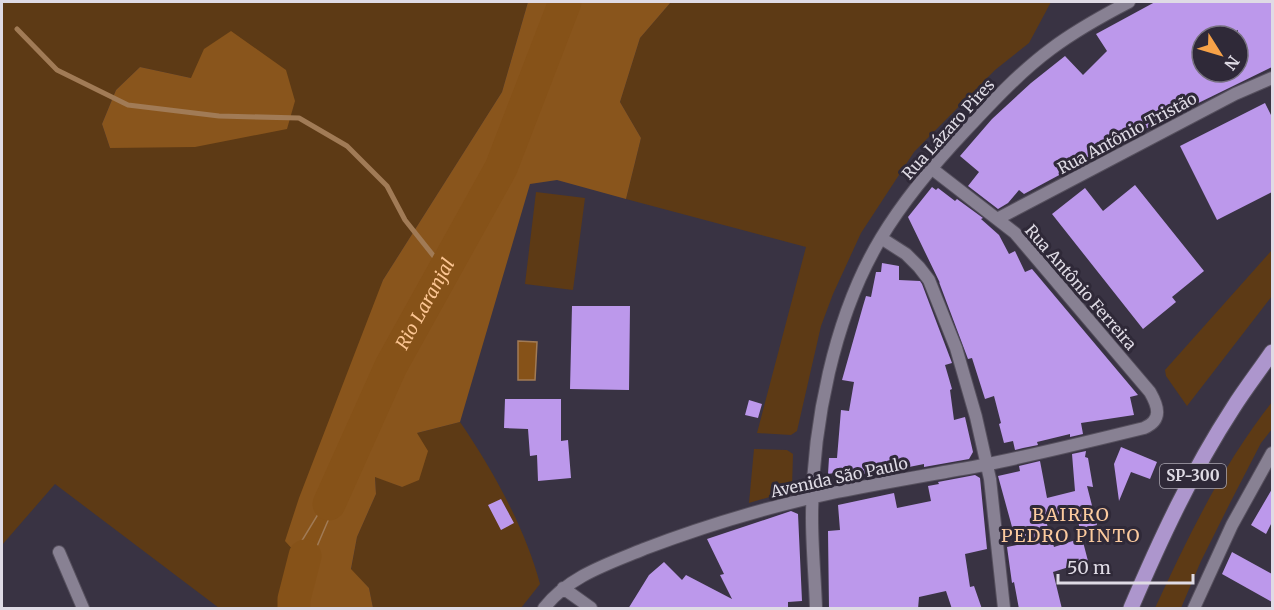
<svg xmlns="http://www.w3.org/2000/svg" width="1274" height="610" font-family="Merriweather,serif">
<rect width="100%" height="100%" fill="#393343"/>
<!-- green -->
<path fill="#5d3a15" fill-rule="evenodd" d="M2,2H528L502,92L383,280L315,550L304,608H219L55,484L2,545ZM140,67L191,78L110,148L102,124L116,90Z
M671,2H1051L1029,43L995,70L914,152L861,233L833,294L821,326L797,431L791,435L757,433L806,247L626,199L641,138L620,102L640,38Z
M536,192L585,198L573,290L525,284Z
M1272,250V296L1187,406L1166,376L1165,370Z
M1272,402V429L1261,443L1230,503L1201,561L1181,608H1155C1188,537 1223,464 1272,402Z
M460,422C492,468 526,530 540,584L521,608H373L369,588L351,570L357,537L376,494L375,476L402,487L417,433Z
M754,449L787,450L793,454L792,487L790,491L749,503Z"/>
<!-- forest -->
<path fill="#89551c" d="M528,2H671L640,38L620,102L641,138L626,199L557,180L530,184L460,422L417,433L428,451L419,480L402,487L375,477L376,494L357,537L351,569L369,588L373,608H304L315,550L333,509L346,468L295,552L285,541L299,498L383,280L502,92Z
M231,31L286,70L295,101L287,129L195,147L110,148L102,124L116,90L140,67L191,78L204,49Z"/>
<!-- water -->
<path fill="#865218" stroke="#a17b56" stroke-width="1.5" d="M518,341L537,342L535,380H518Z
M348,465L333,509L315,551L300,602L286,595L295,552Z"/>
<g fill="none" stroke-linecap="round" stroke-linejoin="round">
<!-- stream -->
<path stroke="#a17b56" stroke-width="5" d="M17,29L57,70L128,105L219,116L299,118L347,146L387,186L405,220L444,269"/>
<!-- river -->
<g stroke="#865218" stroke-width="33">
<path id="s1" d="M329,504L391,366L501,168L565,2"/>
<path d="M294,608V599L305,556"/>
</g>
</g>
<!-- building -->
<path fill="#bc98eb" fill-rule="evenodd" d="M1155,2H1272V67L1139,132L1024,194L1019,190L1008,203L998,209L968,186L979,172L960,156L992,119L1031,83L1065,56L1083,75L1107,51L1096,34ZM1238,30V72H1202V36H1226Z
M1265,103L1272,117V192L1217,220L1180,146Z
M1135,185L1204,271L1172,297L1176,302L1143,329L1052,214L1085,188L1103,211Z
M932,187L936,190L938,188L955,201L957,199L983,218L981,219L999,235L1009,254L1015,251L1025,272L1032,269L1138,395L1130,397L1134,415L1081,423L1083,434L1070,437V434L1037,442L1038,445L1023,448L1015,450L1013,441L1004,443L999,424L1001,423L994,396L985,399L972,358L968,359L939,282L940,283L908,217Z
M882,263L899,266V280L920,281L922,284L952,363L945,365L952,389L950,390L954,420L965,417L973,452L969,459L924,467V464L884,472L834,477V473L828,474L829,458H837L841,410L849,411L854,382L842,380L863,306L866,296L871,297L876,272H881Z
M572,306H630L629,390L570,389Z
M505,399H561V441L568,440L571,478L538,481L537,455L530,456L528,429L504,428Z
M749,400L762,404L758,418L745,415Z
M1121,447L1157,462L1150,479L1131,472L1119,501L1114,464Z
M1086,451L1085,457L1088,458L1093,487L1087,486L1097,525L1080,529L1075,510L1045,518L1054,547L1082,538L1088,561L1053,572L1062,609H1019L1014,582L1012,583L1007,547L1017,545L998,476L1020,471L1019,466L1040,461L1047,498L1075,491L1072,454Z
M975,475L980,478L987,549L965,554L970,587L974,586L982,609H952L946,591L919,597L918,609H829L828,531L840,530L838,505L894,493L897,508L931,501L928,486L939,484L938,482Z
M1272,489V522L1266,534L1251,525Z
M501,499L514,523L501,530L488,505Z
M791,511L798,514L802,601L788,602V609H628L649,575L664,562L682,580L686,575L732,599L720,575L724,574L707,539Z
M1232,552L1272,574V602L1222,574Z"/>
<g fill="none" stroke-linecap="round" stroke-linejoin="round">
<defs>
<path id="street" d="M997,219L1235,94L1272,78
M881,238L906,254L919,267L929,280L956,348L976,417L990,479L1004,608
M59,552L83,608
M563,588L591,608
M544,608C569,576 608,564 644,549C707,525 771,506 837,492C886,482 935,474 984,465C1038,454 1091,441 1144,428C1163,420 1158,406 1150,392L1015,233L931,168
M816,608C815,578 812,548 812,518C812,426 834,316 881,238C905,198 934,164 966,130C992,102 1020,72 1051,49C1075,31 1102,16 1129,2
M1194,608L1232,525L1272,453"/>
<path id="primary" d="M1131,608C1160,540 1192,471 1233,408C1245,389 1259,371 1272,352"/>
</defs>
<!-- street casing -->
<use href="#street" stroke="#56505e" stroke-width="14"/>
<!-- primary casing -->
<use href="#primary" stroke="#56505e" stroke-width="17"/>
<!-- street -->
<use href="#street" stroke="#888193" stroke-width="12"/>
<!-- primary -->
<use href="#primary" stroke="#ad96cd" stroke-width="15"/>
</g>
<g text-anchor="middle" stroke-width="6" stroke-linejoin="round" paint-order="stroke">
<!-- shield labels -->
<rect fill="#2f2938" stroke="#aaa6b1" stroke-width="1.5" x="1160" y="464" width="66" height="24" rx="4.5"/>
<g font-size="15" font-weight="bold" fill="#dfdbe5">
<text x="1193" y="481">SP-300</text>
</g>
<!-- street labels -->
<g font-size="16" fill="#dfdbe5" stroke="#2f2938">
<text transform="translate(948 129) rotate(-48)" y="6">Rua Lázaro Pires</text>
<text transform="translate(1127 133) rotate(-28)" y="6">Rua Antônio Tristão</text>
<text transform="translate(1081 287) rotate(49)" y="6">Rua Antônio Ferreira</text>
<text transform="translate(839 477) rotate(-12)" y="6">Avenida São Paulo</text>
</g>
<!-- water labels -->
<g font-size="18" font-style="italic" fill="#fcc592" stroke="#2f2938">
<text dy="6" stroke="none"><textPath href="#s1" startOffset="222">Rio Laranjal</textPath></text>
</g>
<!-- neighbourhood labels -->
<g font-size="18" letter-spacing="1.5" fill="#fbca9e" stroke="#2f2938">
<text x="1071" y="521">BAIRRO<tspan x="1071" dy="21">PEDRO PINTO</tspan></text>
</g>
</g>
<!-- border -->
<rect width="1274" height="610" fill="none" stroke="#dfdbe5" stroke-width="6"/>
<!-- north arrow -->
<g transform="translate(1220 54) rotate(127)"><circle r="28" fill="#2f2938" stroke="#75707d" stroke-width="1.5"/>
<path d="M0-4.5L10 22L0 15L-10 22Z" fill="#f7a248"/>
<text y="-9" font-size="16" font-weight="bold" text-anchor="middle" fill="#dfdbe5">N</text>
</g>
<!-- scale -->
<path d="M1058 574v9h135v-9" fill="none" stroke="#dfdbe5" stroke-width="3"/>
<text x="1067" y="574" font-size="18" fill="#dfdbe5" stroke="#2f2938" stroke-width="4.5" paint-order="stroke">50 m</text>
</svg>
